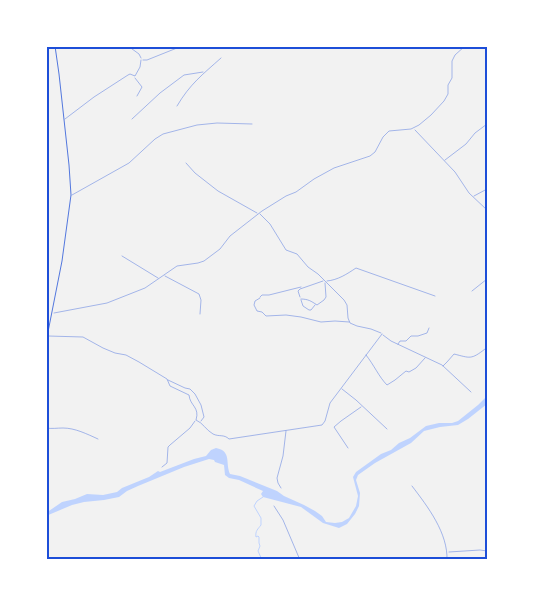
<svg xmlns="http://www.w3.org/2000/svg" width="533" height="606" font-family="Montserrat,sans-serif">
<rect width="100%" height="100%" fill="#f2f2f2"/>
<!-- water -->
<path fill="#bfd3fe" d="M487,396V404L468,419L458,425L440,427L424,431L411,443L375,463L358,475L356,480L360,493L359,506L355,514L347,524L339,528L323,523L301,507L263,497L261,494L263,491L239,480L229,478L225,475L224,465L215,462L214,460L209,459L184,467L138,486L127,491L119,497L104,500L84,502L72,505L46,516V513L62,502L75,499L87,494L103,495L117,492L122,488L149,477L158,471L160,472L194,459L206,456L211,450L216,448C232,451 225,463 230,474L240,476L277,491L284,496L304,505L315,511L322,516L326,522L335,523L342,522L349,518L356,506L358,496L353,477L356,472L381,454L391,450L399,443L410,438L426,426L439,423H452L458,421L478,405Z"/>
<g fill="none" stroke-linecap="round" stroke-linejoin="round">
<!-- stream -->
<path stroke="#bfd3fe" stroke-width="1" d="M262,560L258,551L260,546L259,543V537L258,536L256,537C255,531 258,529 261,525V518L254,506L257,501L263,497"/>
<!-- minor -->
<path stroke="#5277de" stroke-width="0.5" d="M64,46L71,48
M128,46L139,54L141,58
M143,60H147L182,46
M135,78L142,87L137,96
M177,106C190,84 202,75 221,58
M65,119L94,97L128,75L130,74L135,76L140,67L141,60
M132,119L160,93L184,75L203,72
M415,130L455,172L469,193L487,210
M445,160L466,144L475,133L487,124
M186,163L195,173L218,191L257,213
M72,195L129,163L155,139L163,134L197,125L217,123L252,124
M474,196L487,189
M260,214L270,224L286,250L297,254L308,267L318,274L344,300L347,305L348,318L350,323L357,326L371,329L381,333
M122,256L158,278
M165,276L199,294L201,300L200,314
M327,281C338,280 347,274 356,268L435,296
M472,291L487,279
M260,297L262,295H269L301,287
M300,297L298,291L300,289L323,281
M260,298L255,301L254,305L257,311L262,312L266,316L286,315L301,317L321,322L335,321L349,322
M301,299C308,299 311,301 317,305L324,300L326,297L325,283
M301,300L303,306L309,310H311L315,305
M54,313L107,303L145,288L177,266L198,263L204,261L220,249L230,236L262,211L286,196L296,192L314,179L334,168L370,156L375,152L383,137L389,131L411,129L419,125L431,115L444,101L448,94V85L452,78V61L455,55L465,46
M383,335L391,341L442,365L471,392
M48,336L83,337L103,348L115,353L126,355L139,362L167,379L170,386L189,395C190,406 200,407 196,420C203,423 206,430 213,434C219,437 224,434 229,439L322,425L325,421L330,403L382,334
M398,344L400,341H406L411,336H418L427,333L429,328
M366,355C374,365 379,377 387,385L395,380L406,371L409,372L416,368L425,358
M443,366L447,362L454,354C470,358 471,360 485,349
M168,380L185,388L190,389L195,394L201,405L204,417L201,421
M342,389L356,400L387,429
M46,428C52,429 57,428 63,428C75,428 87,434 98,439
M348,448L334,427L341,421L361,407
M162,467L167,463L168,447L170,445L190,428L195,421
M412,486C428,507 448,533 447,560
M281,488L278,483L277,478L283,456L286,431
M274,506L283,520L300,560
M449,552L480,550L487,551
M165,560H171"/>
<!-- tertiary -->
<path stroke="#5277de" stroke-width="1" d="M46,342L62,261L71,195L69,165L59,74L55,46"/>
</g>
<!-- border -->
<rect width="533" height="606" fill="none" stroke="#ffffff" stroke-width="95"/>
<rect x="48" y="48" width="438" height="510" fill="none" stroke="#1d4ed8" stroke-width="2"/>
</svg>
